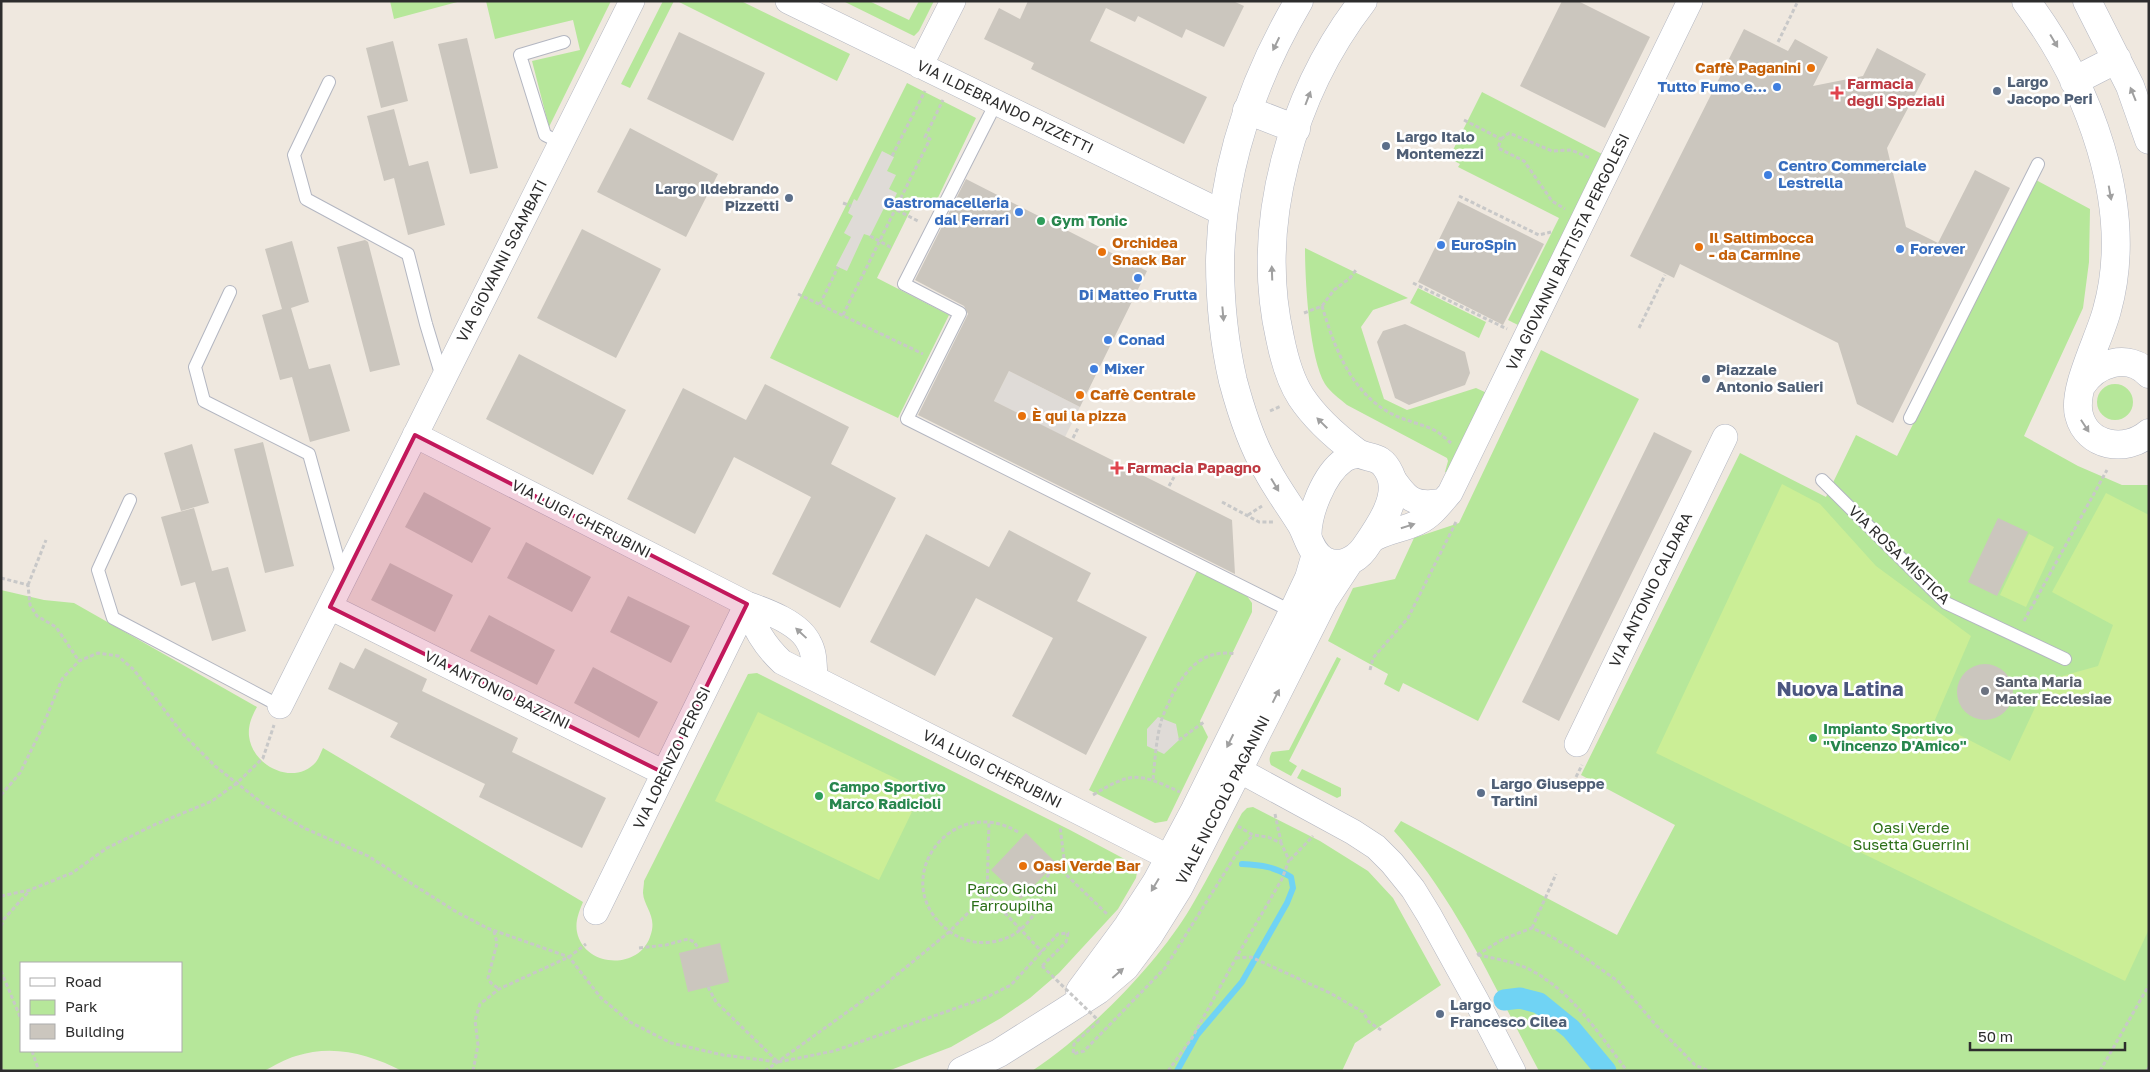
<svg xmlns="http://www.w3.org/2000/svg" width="2150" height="1072" font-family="'Golos Text',sans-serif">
<rect width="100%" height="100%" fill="#efe8df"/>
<!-- green -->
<path fill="#b6e79a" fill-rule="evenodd" d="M390,1H461L394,19Z
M486,1H611L549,127L532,61L580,50L573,20L495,39Z
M663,1H674L630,88L621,84Z
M677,1H741L850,54L837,81Z
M843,1H869L909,20L919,1H934L919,31L914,36Z
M907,83L976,118L933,208L916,199L877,278L949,315L898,418L770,358Z
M1482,92L1604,155L1520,326L1508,320L1559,218L1458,167L1460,164L1449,158Z
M2036,180L2090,209L2089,262L2083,308L2024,436L2078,466L2122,485H2149V1071H1539C1495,989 1457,900 1394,831L1401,821L1617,935L1675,825L1581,775L1740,453L1826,497L1856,435L1897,456Z
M1305,248L1408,298L1373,310L1361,327L1384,399L1407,410L1476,388L1487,393L1447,472H1445L1448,461L1447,458L1347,405C1339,398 1331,393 1325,384C1309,357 1305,280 1305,248Z
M1418,288L1486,322L1479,338L1410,303Z
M1541,350L1639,399L1478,721L1403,683L1399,692L1384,684L1388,674L1328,641L1353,588L1395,579L1414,538L1459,523Z
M2097 402a18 18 0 1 1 36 0a18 18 0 1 1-36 0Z
M1197,571L1247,596L1252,603V612L1200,721L1208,737L1167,821L1155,823L1089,790Z
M1,590L44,600L74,603L257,707C252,716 248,725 249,736C252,766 294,787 316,762C319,758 321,752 323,748L583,902C579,912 575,921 577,932C584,967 638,971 650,937C658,916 644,908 643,893C643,889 644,885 644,881L748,674L757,673L1070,830L1132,863L1137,872L1136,878L1118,909L1059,973L1030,998L1001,1018L951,1047L888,1071H402C369,1054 333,1044 296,1056C285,1059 274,1066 264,1071H1ZM21,963H181V1051H21Z
M1337,657L1341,659L1289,761L1297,766L1291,776L1271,765C1269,761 1269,757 1272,752L1289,750Z
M1302,769L1341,788V796L1337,798L1297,778Z
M1253,807L1320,841L1368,871L1393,898L1441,985L1355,1043L1342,1071H1032C1089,1033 1156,966 1191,907C1209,877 1225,844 1242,813L1247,808Z"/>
<!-- pitch -->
<path fill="#cbee96" d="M1782,484L1820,504L1876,566L1971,636L1934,722L2010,761L2048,680L2098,666L2113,625L2052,592L2106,493L2149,515V929L2125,981L1656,753Z
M2029,534L2054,547L2026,607L2000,595Z
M758,712L922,791L879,880L715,801Z"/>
<!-- plaza -->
<path fill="#dfdbd7" d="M882,151L894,157L887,171L896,175L889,189L897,193L889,210L884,208L870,236L864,234L847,271L836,266L851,237L844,233L853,216L848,213L854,199L857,201Z
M1009,371L1080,407L1065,437L994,401Z
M1158,717L1176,724L1179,740L1164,754L1147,746V729Z"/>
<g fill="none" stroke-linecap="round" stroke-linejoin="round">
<!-- stream -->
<path stroke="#70d3f4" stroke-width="6" d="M1177,1071L1197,1035L1242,982L1287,903L1293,888L1291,877C1275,867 1262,865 1242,864"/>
<!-- canal -->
<path stroke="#70d3f4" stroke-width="21" d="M1504,1000L1520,998L1539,1003L1571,1029L1606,1071"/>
</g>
<!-- building -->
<path fill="#cbc6be" d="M1028,1H1233L1244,6L1224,47L1186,29L1182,38L1138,16L1135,22L1106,8L1090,41L1207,97L1184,144L1031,69L1034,63L984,39L999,8L1020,19Z
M1562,1H1578L1650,37L1605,128L1520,86Z
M1744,29L1788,51L1795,39L1828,57L1813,86L1863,76L1877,48L1926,74L1887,148L1906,227L1938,243L1975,170L2010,188L1893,423L1857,404L1838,343L1680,264L1674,278L1630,256Z
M679,32L765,73L733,141L647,99Z
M467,38L498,168L470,174L438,44Z
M393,41L408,101L381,108L366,48Z
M394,109L409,166L428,161L445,225L408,235L394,178L384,181L367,116Z
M630,128L718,174L686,237L597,192Z
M966,179L1147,271L1080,407L1009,371L994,401L1232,520L1235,574L918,415L968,314L964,306L915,280Z
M1458,201L1544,244L1503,325L1418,282Z
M582,229L661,269L616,358L537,318Z
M365,240L368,242L400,365L370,372L337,247Z
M292,241L309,302L291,308L309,369L330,364L350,431L310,442L292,377L280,380L262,315L282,309L265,249Z
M1405,324L1465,352L1470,373L1465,385L1409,405L1395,398L1377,342L1383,331Z
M519,354L626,410L593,475L486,419Z
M765,384L849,427L831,464L896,498L840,608L772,574L811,497L734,457L695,534L627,499L683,388L746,420Z
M1654,432L1692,451L1559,721L1522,702Z
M263,442L294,566L265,573L234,449Z
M192,444L209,503L181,511L164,453Z
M424,492L491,528L472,563L405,527Z
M194,508L212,571L228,567L246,631L212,641L195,582L181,586L161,517Z
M1998,518L2028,532L1997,596L1968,582Z
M1009,530L1091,573L1077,601L1147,637L1086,755L1012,716L1053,638L976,598L935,676L870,642L926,534L989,567Z
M526,542L591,577L572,612L507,578Z
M390,563L453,595L435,632L371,600Z
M628,596L690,626L671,663L610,632Z
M489,615L555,650L537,685L470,651Z
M365,648L427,679L422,691L518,738L512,752L606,798L582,848L479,797L485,784L390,737L398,723L328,689L340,662L354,669Z
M1957 692a28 28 0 1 1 56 0a28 28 0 1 1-56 0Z
M593,667L658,702L639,738L574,703Z
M1026,833L1056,863L1021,899L991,870Z
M720,943L729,982L688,992L679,953Z"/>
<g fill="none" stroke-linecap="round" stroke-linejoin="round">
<defs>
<path id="service" d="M329,82L294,155L306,199L408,254L426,324L442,377
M996,103L904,284L960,313L907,419L1293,612
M561,143L545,135L520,55L564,42
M230,292L195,367L204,401L309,454L343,577
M1910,418L2038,164
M1822,480L1946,603L2065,659
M130,500L98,570L113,618L280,706"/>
<path id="minor" d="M788,1L1223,213
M920,66L953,1
M415,435L747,604C767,611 800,623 809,643C815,653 814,666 815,678
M1390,474C1406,498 1413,507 1443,501
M1309,538C1308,514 1324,474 1344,460C1348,457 1354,456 1359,455
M1368,542C1386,530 1401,531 1419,522C1432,516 1441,503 1450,493L1690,1
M747,604C754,628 764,645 782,662L1170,858
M330,607L664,773
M280,706L632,1
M1577,744L1725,437
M1239,770L1353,832L1376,847L1392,863L1413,889L1429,915L1476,1000L1513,1071
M596,912L747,604"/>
<path id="tertiary" d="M1299,1C1252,81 1222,168 1220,261C1220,301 1224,342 1233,381C1241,411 1251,443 1267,470C1277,489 1290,506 1301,524C1308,536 1311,554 1325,561C1339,568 1355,561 1364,549C1377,530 1401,498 1390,474C1380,452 1368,461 1355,451C1335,436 1315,418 1301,397C1290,380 1284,358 1280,338C1254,223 1292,93 1363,1
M2026,1C2088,84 2136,206 2107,310C2100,338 2072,389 2079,415C2087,447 2126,453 2149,433
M2087,1L2130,86L2149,140
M2074,81L2117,59
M1247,110L1296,129
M2081,386C2096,363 2128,352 2149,374
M1080,991L1128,926L1156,883L1195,810L1293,612L1309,578L1316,554
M962,1071L999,1053L1064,1012L1098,990L1125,967L1149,935L1179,887L1324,600L1349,562"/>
</defs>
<!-- service casing -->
<use href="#service" stroke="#b3b6c1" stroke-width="14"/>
<!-- minor casing -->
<use href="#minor" stroke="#b3b6c1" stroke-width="26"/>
<!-- tertiary casing -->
<use href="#tertiary" stroke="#b3b6c1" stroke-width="29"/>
<!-- path -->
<path stroke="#c8c8c8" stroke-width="3" stroke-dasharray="4 2.5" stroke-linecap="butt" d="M1778,42L1798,1
M1464,120L1501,139L1498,148L1524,161L1552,201L1565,209
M1501,139L1509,133L1552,151L1571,150L1590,158
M892,156L925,91
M1459,196L1539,235L1551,232
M843,203L851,206
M891,207L918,221
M870,236L892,248
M1413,283L1507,329
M798,294L923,354
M820,304L838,267
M1322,306C1334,346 1350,391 1390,413C1403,420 1418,423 1432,429C1439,432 1445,438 1451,443
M1304,313L1322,306L1334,290L1350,278L1356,270
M843,315L930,139L925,137L943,100
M1639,328L1665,275
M1270,411L1281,406
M1073,438L1078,428
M1169,486L1174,477
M1222,502L1259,522H1273
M1248,515L1262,506
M1,578L28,585L30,605L37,616L56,627L79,661
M28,585L46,540
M2024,621L2107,470
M1370,670L1373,658L1408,618L1456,522
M1179,740L1204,722
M1576,777L1582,765
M1153,779C1155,760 1156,740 1161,722C1163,714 1167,707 1170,700C1183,672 1202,648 1236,654
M1,795L20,773L42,728L62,679L79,661L98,653L118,656L134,670L182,733L215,766L266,806L304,828L368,856L455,911L487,928L569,957L601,998L630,1022L671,1043L723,1055L778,1062L834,1051L985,998L1011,985L1058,934L1068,933L1066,942L1042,966
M1093,795C1132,771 1139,773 1180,792
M1275,814L1281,842
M1018,832C953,793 890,876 942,925C951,934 962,940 975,942C991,944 1009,940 1021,929C1032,920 1039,907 1043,894C1044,889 1044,883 1046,879C1049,872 1058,865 1064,859L1060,826
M1290,860L1313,836
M1057,866L1107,914
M987,894L1042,952
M1,896L30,890L72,873L107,848L154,825L212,801L237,783L263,758L274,725
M1,926L4,919L30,890
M1532,928L1556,874
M494,931L497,943L488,978L491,983L499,989
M639,948L666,945L688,939L694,942L699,949
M1477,955L1503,939L1532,928L1552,937L1577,952L1619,982L1655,1024L1695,1065L1709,1071
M1478,955C1497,959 1518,962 1536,973C1575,996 1600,1035 1627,1071
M1236,958L1251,957L1330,993L1363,1012L1369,1022L1381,1030
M1,971L21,1019
M708,987L716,1002L778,1062
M1099,1021L1074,1044L1073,1054L1084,1051L1165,968L1237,853L1253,835
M32,1051L39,1071
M1,1070L5,1071
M473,1071L478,1045L475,1020L480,1004L499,989L569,957L586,944
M765,1071L882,987L949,932L987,894L989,821
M1168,1071L1192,1038L1236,958L1282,879L1289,860L1281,843L1268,837L1253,835L1236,825
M2100,1071L2149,985
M2147,1071L2149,1067"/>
<!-- service -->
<use href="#service" stroke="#fff" stroke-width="12"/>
<!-- minor -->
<use href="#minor" stroke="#fff" stroke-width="25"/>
<!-- tertiary -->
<use href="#tertiary" stroke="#fff" stroke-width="28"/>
<!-- path-bridge -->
<path stroke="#c8c8c8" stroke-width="3" stroke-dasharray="4 2.5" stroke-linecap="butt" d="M1042,966L1099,1021"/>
</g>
<!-- one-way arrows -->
<defs><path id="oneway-solid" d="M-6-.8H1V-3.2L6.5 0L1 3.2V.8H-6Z" transform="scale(1.25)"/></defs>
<g fill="#a0a0a0">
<use href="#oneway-solid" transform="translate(2054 41) rotate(59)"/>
<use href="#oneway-solid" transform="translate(1276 44) rotate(116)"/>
<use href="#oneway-solid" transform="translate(2133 94) rotate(-112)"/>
<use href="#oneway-solid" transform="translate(1308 98) rotate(-69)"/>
<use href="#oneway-solid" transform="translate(2110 193) rotate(80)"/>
<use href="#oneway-solid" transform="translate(1272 273) rotate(-92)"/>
<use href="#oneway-solid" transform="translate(1223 314) rotate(85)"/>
<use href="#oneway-solid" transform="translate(1322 423) rotate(-135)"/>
<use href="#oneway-solid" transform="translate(2085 426) rotate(57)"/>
<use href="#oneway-solid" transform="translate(1275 485) rotate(59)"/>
<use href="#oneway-solid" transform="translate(1408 526) rotate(-18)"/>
<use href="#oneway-solid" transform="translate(801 633) rotate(-137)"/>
<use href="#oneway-solid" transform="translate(1276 696) rotate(-63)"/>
<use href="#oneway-solid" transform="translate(1230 741) rotate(116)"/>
<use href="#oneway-solid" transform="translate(1155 885) rotate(121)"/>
<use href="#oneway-solid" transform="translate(1118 973) rotate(-41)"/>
</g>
<!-- marked area -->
<path fill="#c2185b" fill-opacity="0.2" stroke="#c2185b" stroke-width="4" stroke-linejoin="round" d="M415,435L747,604L664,773L330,607Z"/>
<!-- markers -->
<g fill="#e8710a" stroke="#fff" stroke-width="2">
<circle cx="1811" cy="68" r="5"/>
<circle cx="1699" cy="247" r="5"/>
<circle cx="1102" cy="252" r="5"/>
<circle cx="1080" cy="395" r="5"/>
<circle cx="1022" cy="416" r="5"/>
<circle cx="1023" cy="866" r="5"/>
</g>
<g fill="#3f7fe0" stroke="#fff" stroke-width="2">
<circle cx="1777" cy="87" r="5"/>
<circle cx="1768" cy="175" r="5"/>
<circle cx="1019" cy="212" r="5"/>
<circle cx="1441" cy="245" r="5"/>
<circle cx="1900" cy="249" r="5"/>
<circle cx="1138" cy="278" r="5"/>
<circle cx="1108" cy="340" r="5"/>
<circle cx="1094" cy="369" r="5"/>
</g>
<g fill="#5c6f8a" stroke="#fff" stroke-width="2">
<circle cx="1997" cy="91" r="5"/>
<circle cx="1386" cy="146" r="5"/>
<circle cx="789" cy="198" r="5"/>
<circle cx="1706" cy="379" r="5"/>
<circle cx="1481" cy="793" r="5"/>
<circle cx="1440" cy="1014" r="5"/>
</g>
<g fill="#e0444e" stroke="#fff" stroke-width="2">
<path d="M1834.5 85.5h5v5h5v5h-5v5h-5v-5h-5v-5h5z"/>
<path d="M1114.5 460.5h5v5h5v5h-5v5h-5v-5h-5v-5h5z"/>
</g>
<g fill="#2e9e5b" stroke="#fff" stroke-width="2">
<circle cx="1041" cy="221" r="5"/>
<circle cx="1813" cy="738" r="5"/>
<circle cx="819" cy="796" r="5"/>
</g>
<circle fill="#6b7280" stroke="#fff" stroke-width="2" cx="1985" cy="691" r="5"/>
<g text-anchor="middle" stroke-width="5" stroke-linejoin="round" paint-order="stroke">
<!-- food labels -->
<g font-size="15" font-weight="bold" fill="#c56008" stroke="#fff" text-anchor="start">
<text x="1801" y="73" text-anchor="end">Caffè Paganini</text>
<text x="1709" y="243">Il Saltimbocca<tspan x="1709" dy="17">- da Carmine</tspan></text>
<text x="1112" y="248">Orchidea<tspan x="1112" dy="17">Snack Bar</tspan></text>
<text x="1090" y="400">Caffè Centrale</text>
<text x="1032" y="421">È qui la pizza</text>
<text x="1033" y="871">Oasi Verde Bar</text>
</g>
<!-- service labels -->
<g font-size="15" font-weight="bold" fill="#4e5e75" stroke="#fff" text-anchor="start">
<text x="2007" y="87">Largo<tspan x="2007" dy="17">Jacopo Peri</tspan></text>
<text x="1396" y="142">Largo Italo<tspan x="1396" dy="17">Montemezzi</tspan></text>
<text x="779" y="194" text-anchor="end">Largo Ildebrando<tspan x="779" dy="17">Pizzetti</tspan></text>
<text x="1716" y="375">Piazzale<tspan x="1716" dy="17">Antonio Salieri</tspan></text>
<text x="1491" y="789">Largo Giuseppe<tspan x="1491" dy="17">Tartini</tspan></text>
<text x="1450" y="1010">Largo<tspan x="1450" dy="17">Francesco Cilea</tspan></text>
</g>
<!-- health labels -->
<g font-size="15" font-weight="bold" fill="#be3a42" stroke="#fff" text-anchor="start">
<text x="1847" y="89">Farmacia<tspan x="1847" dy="17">degli Speziali</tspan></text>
<text x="1127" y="473">Farmacia Papagno</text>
</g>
<!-- shop labels -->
<g font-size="15" font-weight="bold" fill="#366cbe" stroke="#fff" text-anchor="start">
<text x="1767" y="92" text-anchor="end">Tutto Fumo e...</text>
<text x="1778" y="171">Centro Commerciale<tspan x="1778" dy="17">Lestrella</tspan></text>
<text x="1009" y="208" text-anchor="end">Gastromacelleria<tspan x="1009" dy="17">dal Ferrari</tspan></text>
<text x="1451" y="250">EuroSpin</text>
<text x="1910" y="254">Forever</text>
<text x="1138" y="300" text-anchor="middle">Di Matteo Frutta</text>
<text x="1118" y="345">Conad</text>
<text x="1104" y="374">Mixer</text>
</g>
<!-- street labels -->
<g font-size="15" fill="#2d2d2d" stroke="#fff">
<text transform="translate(1005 107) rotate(26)" y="5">VIA ILDEBRANDO PIZZETTI</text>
<text transform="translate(1568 252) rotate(-64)" y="5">VIA GIOVANNI BATTISTA PERGOLESI</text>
<text transform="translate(502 261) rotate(-63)" y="5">VIA GIOVANNI SGAMBATI</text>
<text transform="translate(581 519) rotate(27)" y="5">VIA LUIGI CHERUBINI</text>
<text transform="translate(1899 555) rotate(44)" y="5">VIA ROSA MISTICA</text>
<text transform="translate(1651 590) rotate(-64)" y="5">VIA ANTONIO CALDARA</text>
<text transform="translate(497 690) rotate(26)" y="5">VIA ANTONIO BAZZINI</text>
<text transform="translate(672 758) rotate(-64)" y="5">VIA LORENZO PEROSI</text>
<text transform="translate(992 769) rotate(27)" y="5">VIA LUIGI CHERUBINI</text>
<text transform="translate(1223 800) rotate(-63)" y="5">VIALE NICCOLÒ PAGANINI</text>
</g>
<!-- leisure labels -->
<g font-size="15" font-weight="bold" fill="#27864d" stroke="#fff" text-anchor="start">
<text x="1051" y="226">Gym Tonic</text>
<text x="1823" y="734">Impianto Sportivo<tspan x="1823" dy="17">"Vincenzo D'Amico"</tspan></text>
<text x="829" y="792">Campo Sportivo<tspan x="829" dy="17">Marco Radicioli</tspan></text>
</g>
<!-- worship labels -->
<g font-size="15" font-weight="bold" fill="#5b616d" stroke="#fff" text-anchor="start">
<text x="1995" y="687">Santa Maria<tspan x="1995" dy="17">Mater Ecclesiae</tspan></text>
</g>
<!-- park labels -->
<g font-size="15" fill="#2c6f18" stroke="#fff">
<text x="1911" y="833">Oasi Verde<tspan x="1911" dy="17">Susetta Guerrini</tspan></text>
<text x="1012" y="894">Parco Giochi<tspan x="1012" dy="17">Farroupilha</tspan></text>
</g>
<!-- district labels -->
<g font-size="20" font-weight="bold" fill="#4b5680" stroke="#fff">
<text x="1840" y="696">Nuova Latina</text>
</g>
</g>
<!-- border -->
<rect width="2150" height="1072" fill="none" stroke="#2d2d2d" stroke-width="5"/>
<!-- legend -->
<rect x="20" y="962" width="162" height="90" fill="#ffffff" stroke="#ababab"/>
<rect x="30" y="978" width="25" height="8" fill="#ffffff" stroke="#ababab"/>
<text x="65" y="987" font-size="15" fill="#2d2d2d">Road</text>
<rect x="30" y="1000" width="25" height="15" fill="#b6e79a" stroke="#ababab"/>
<text x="65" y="1012" font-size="15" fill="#2d2d2d">Park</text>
<rect x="30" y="1024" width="25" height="15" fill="#cbc6be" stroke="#ababab"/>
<text x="65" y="1037" font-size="15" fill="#2d2d2d">Building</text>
<!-- scale -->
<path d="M1970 1042v8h155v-8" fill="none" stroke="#2d2d2d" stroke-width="2.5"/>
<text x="1978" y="1042" font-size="15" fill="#2d2d2d" stroke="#ffffff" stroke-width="4" paint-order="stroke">50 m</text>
</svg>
